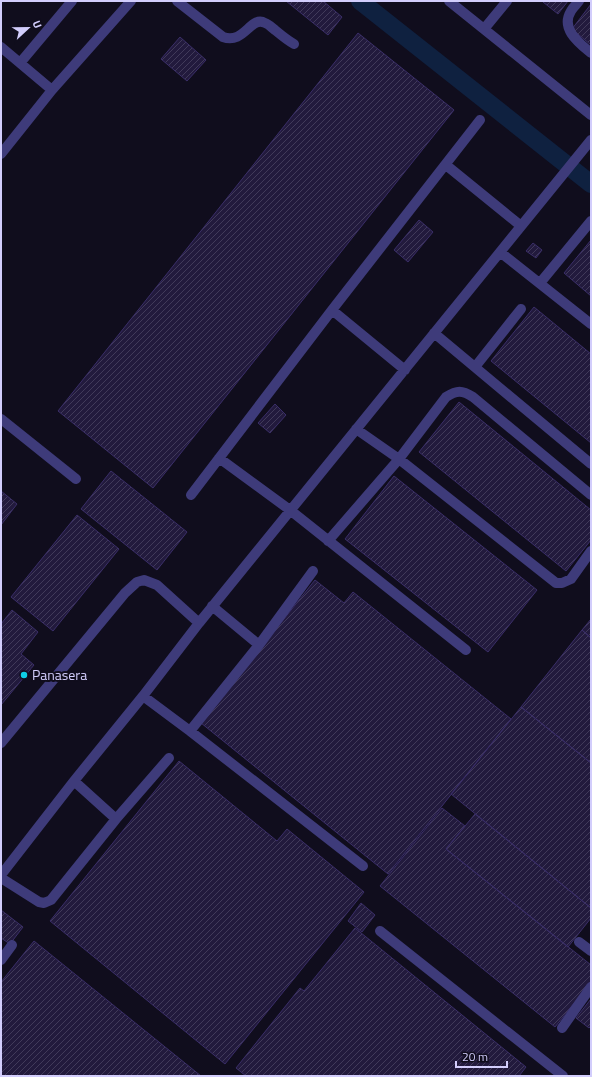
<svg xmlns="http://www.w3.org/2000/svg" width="592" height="1077" font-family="'Titillium Web',sans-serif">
<defs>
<pattern id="building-hatch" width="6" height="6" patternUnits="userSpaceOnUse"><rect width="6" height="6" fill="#221a3d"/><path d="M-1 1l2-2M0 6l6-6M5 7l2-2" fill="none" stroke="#413a5a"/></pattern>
</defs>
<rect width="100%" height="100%" fill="#100d1d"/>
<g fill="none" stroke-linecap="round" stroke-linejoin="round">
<!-- canal -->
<path stroke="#0f2140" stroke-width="18" d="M360,1L591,184"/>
</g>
<!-- building -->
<path fill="url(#building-hatch)" stroke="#3a2e68" d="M286,1H323L342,17L328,35Z
M544,1H568L558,14L543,2Z
M591,4V45L572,29Z
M358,33L454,110L153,488L58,411Z
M180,37L206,60L187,81L161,59Z
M419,220L433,232L408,262L394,250Z
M591,240V296L564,273Z
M533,243L542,250L536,258L526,251Z
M534,307L591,354V443L491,361Z
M459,402L591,510V540L566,571L419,452Z
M275,404L286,415L270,433L258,423Z
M111,471L187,532L157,570L81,509Z
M394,476L537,590L488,652L345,539Z
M1,491L17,504L1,525Z
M77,515L119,549L53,631L11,597Z
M315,580L344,603L353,592L511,719L388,874L201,723Z
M12,610L38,632L21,654L34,665L1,705V624Z
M591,619V638L582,630Z
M582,630L591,638V763L521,707Z
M521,707L591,763V908L451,794Z
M179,761L277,841L287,829L364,892L225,1064L50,921Z
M442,808L465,826L446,849L591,965V982L555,1027L380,886Z
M475,814L591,908V918L568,947L446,849Z
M361,903L375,915L362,932L348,921Z
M1,910L23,927L10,944L1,938Z
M355,928L526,1067L519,1076H246L236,1068L300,988L304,991Z
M34,941L201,1076H1V982Z
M591,999V1026L589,1028L576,1018Z"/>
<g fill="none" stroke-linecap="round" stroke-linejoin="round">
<!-- minor -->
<path stroke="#3e3b7a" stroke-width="10" d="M177,1L223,37C244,45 251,15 265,23C269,24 272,28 275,30C281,35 287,40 294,44
M449,1L591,115
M579,1C577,4 573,7 571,11C560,29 579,43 591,53
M484,29L507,1
M1,47L52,90
M20,63L72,1
M1,154L52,90L131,1
M446,165L521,226
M500,252L591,324
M540,283L591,221
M332,310L405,370
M434,333L591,464
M475,367L521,309
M1,419L76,479
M356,429L399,459L556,583H562L571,579L591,551
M219,458L290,510L466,650
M191,495L332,310L480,120
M328,541L399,459L446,397C457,390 462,390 473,397L591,495
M212,606L259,645
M143,696L190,731L363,866
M190,731L259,645L313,571
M1,743L125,593L137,582L144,580L157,585L199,623
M74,781L116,819
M1,875L74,781L143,696L199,623L591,140
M1,878L39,902L44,903L51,900L116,819L169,758
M380,931L563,1076
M579,942L591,951
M1,960L12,945
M562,1028L591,987"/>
</g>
<!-- markers -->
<circle fill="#0ecfe6" stroke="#100d1d" stroke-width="1.5" cx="24" cy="675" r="4"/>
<g text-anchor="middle" stroke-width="4" stroke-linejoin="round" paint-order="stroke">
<!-- poi labels -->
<g font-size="14" fill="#d2cdfc" stroke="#100d1d" text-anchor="start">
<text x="32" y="680">Panasera</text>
</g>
</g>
<!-- border -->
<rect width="592" height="1077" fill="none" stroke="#d2cdfc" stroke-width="4"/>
<!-- north arrow -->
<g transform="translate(28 28) rotate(68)" stroke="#100d1d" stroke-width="3" paint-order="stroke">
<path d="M0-3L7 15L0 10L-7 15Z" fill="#d2cdfc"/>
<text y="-6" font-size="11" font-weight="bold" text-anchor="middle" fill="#d2cdfc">U</text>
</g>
<!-- scale -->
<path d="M456 1061v6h51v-6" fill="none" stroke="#d2cdfc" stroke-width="2"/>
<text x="462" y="1061" font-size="12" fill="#d2cdfc" stroke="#100d1d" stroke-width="3" paint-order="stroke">20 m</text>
</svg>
